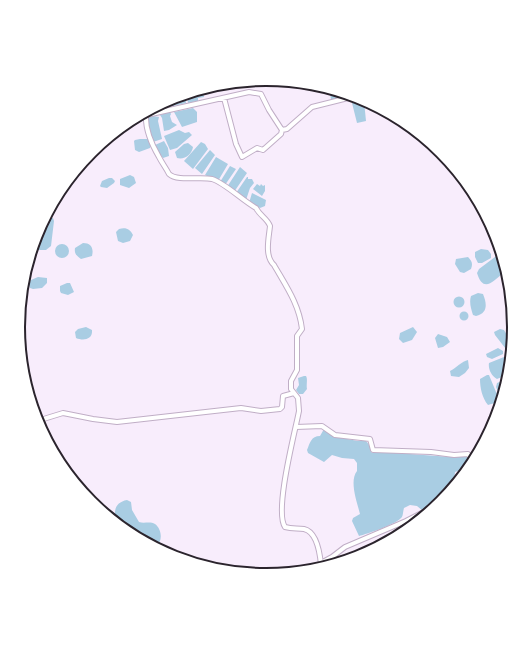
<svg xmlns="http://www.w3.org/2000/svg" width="532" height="655" font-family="'Source Serif 4',serif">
<rect width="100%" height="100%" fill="#f8edfc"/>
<!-- water -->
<path fill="#a9cde3" d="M203,92L204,97L198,98V101L188,103L187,95Z
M330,92L349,96L331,100Z
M185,96L186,103L173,106L171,98Z
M356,97L361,98L364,101L366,121L357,123L352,103L353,99Z
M193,108L197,112V122L182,127L174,112Z
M170,112L171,114L170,116L172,122L177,125L169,130L164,131L162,118L160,115Z
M153,116L159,117L158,121L162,139L153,142L146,120L147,118Z
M179,130L185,133L189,132L192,135L177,148L170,150L164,136Z
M140,139H148L151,144L150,148L139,152L135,150L134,141L135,140Z
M164,141L168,148L169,156L163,158L155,148V145Z
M201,142L205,144L208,149L193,169L184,161Z
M188,143L193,147C192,154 185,160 177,158L175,152L184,144Z
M210,150L215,155L202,174L195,168Z
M216,157L228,164L218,181L205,175Z
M230,166L236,169L225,185L220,182Z
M240,167L247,173L234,192L227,187Z
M130,175L134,177L136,183L129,188L120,185V179Z
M247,177H248V179H252L254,183L250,188L246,200L236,193Z
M109,178H112L115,181L114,183L107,188L101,187L100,186L102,181Z
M257,184L260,186L261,184L263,186L265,185V191L262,196L253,189Z
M252,193L266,200L265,206L260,208L249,203Z
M46,218H53L54,221L51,246L46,250H33L37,232Z
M119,229C126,227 130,229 133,235L130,241L123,243L118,241L116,232Z
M83,243C91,243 94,248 92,256L81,259C77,256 74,254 75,248Z
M55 251a7 7 0 1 1 14 0a7 7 0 1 1-14 0Z
M481,249L488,250L491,254V258L482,263H478L475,257V252Z
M499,254L503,273C493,282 483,293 477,273L479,269Z
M468,257C472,261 473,264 471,269L464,273L460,272L455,264L456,259Z
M38,277L47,278V283L42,288L33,289L30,288L29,284L31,280Z
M67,283H70L74,292L68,295L61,293L60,291V286Z
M478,293L483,294C487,304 488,313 476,316L473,315C471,309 469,302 471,296Z
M453.5 302a5.5 5.5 0 1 1 11 0a5.5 5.5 0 1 1-11 0Z
M459.5 316a4.5 4.5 0 1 1 9 0a4.5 4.5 0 1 1-9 0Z
M86,327L92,330C93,340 83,341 76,338L75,332L78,329Z
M413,327L417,332L412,340L403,343L399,339L400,333Z
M500,329L504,330L511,342L509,353L495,335L494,332Z
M438,334L447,337L450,342L443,347L438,348L435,338Z
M498,348L503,351V354L492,359L487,357L486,354Z
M504,357L508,358L504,376L497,379C491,376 488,368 489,363Z
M468,360L469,368L465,373L459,377L451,376L450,371C456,368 462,361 468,360Z
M487,375H489L496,392L500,398L498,402L488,405C482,398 480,387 480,379Z
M304,376H306C308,379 306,385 307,389L303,394H299L296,390L299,385L298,378Z
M502,381H503L500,396L496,387L497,383Z
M324,429L336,437L358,441H366L370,446L371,452L373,453L382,452L451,457H467C468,467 464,469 455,472C454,491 441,504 423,511L417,506L410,505L404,508C403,511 403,515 402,517C397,524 367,534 359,536L352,521L353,518L360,514C357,502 349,481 357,471V463L354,459L342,458L332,455L324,462L308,453L307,450C310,443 311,436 320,436Z
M127,500L131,502L132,510L139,522C144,524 150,521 155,524C162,529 163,542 156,546L116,520C113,510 116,502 127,500Z"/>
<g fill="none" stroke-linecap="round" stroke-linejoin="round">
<defs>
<path id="minor" d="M224,98L236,144L242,157L257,148L263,150L281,134L282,130
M146,115C145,130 152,145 159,157C162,163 166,168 169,174C178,182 200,176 212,179C225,183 243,201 256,208C260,216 267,218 270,226C269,237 264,256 274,265C286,286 299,304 302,329L297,336V370L291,381V389L298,398L299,411C295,432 274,511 285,527C292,529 297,528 304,529C317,532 320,554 321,565
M147,115L249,92L261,94L269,110L282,130L287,129L312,107L352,97
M37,421L63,413L93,419L117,422L241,408L261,411L280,409L282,407L283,396L294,393
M296,427L322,426L335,435L370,439L373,450L431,452L454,455L468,454L471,458
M321,563L332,557L345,547L406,521L441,503"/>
</defs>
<!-- minor casing -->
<use href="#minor" stroke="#c0aec6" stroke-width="6"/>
<!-- minor -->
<use href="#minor" stroke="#fff" stroke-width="4"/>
</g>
<!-- crop -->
<path d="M0 0H532V655H0ZM25 327a241 241 0 1 1 482 0a241 241 0 1 1-482 0Z" fill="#fff" fill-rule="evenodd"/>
<path fill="none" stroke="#2b242d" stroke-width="2" d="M25 327a241 241 0 1 1 482 0a241 241 0 1 1-482 0Z"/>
</svg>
